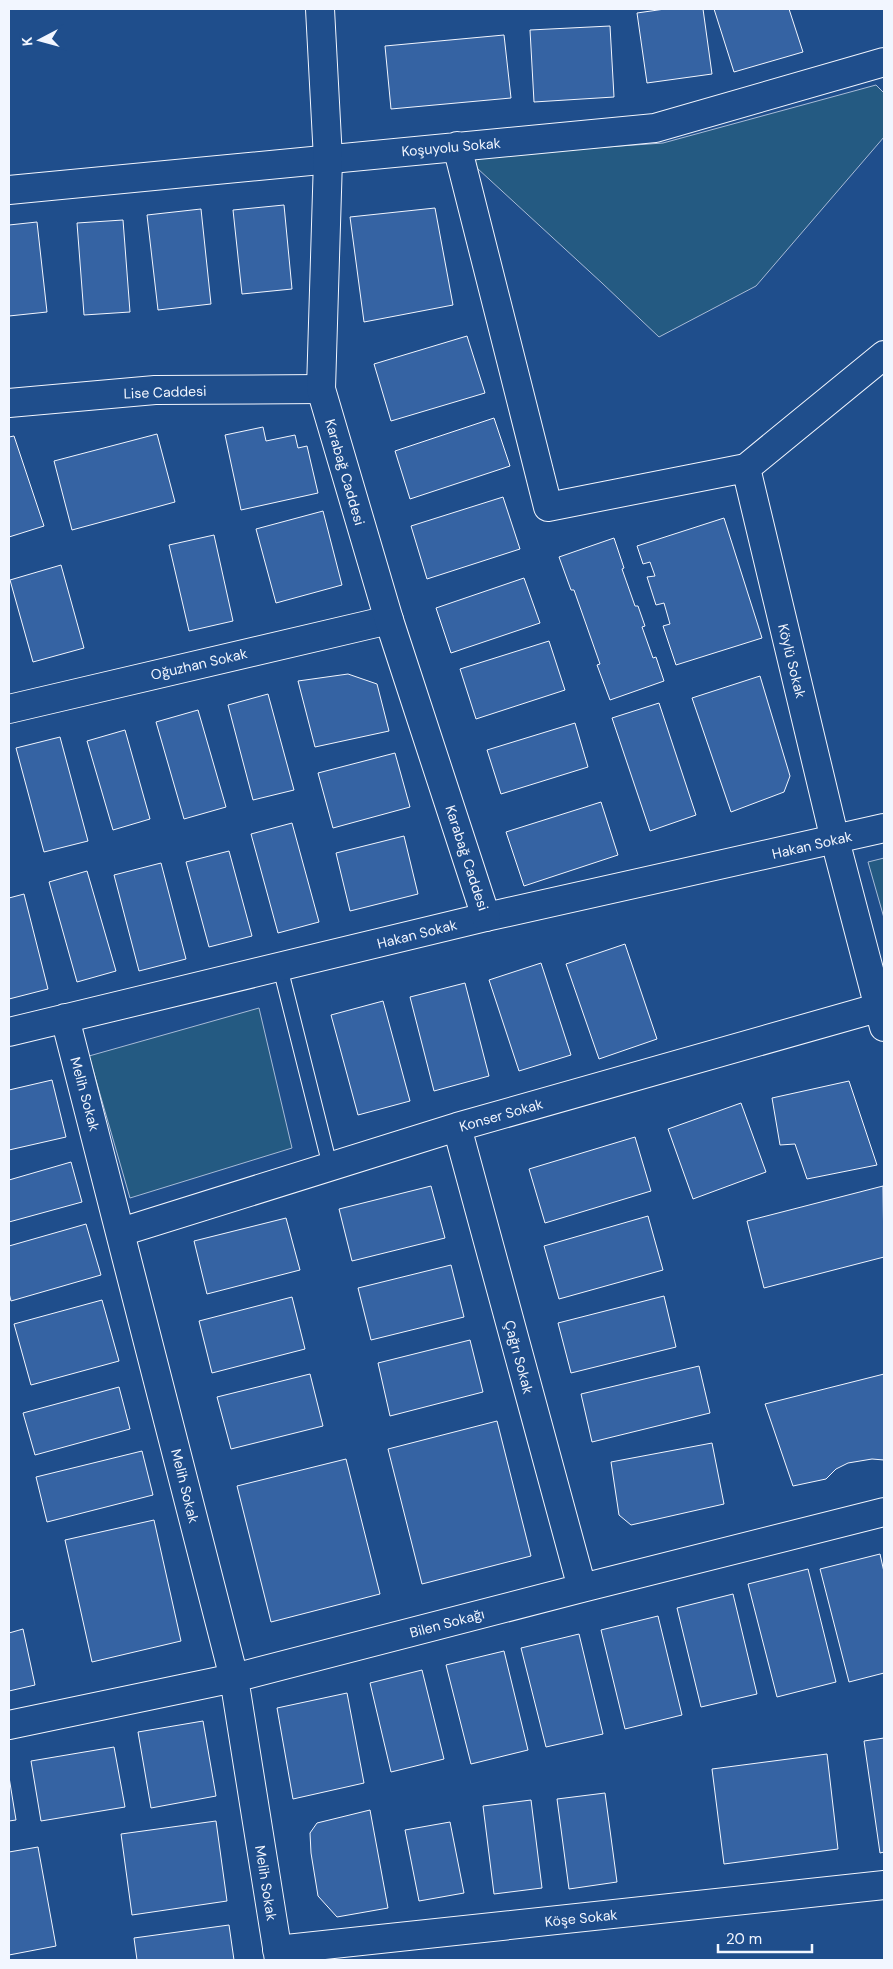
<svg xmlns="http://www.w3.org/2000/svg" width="893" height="1969" font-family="'DM Sans',sans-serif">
<rect width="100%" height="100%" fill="#1f4e8c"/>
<!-- green -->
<path fill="#245a82" stroke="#a8bbd7" d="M876,85L884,93V137L756,286L659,337L602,283L465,157L663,143Z
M884,858V918L868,862Z
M259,1008L292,1148L130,1198L89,1056Z"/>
<!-- building -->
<path fill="#3563a3" stroke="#f2f6ff" d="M665,9H703L712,74L647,83L637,13Z
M714,9H789L803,52L734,72Z
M610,26L614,97L534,102L530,30Z
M504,35L511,98L391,109L385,46Z
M284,205L292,289L242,294L233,210Z
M435,208L453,305L364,322L350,217Z
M201,209L211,304L158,310L147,215Z
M123,220L130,312L84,315L77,223Z
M37,222L47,312L9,316V225Z
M467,336L485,393L391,421L374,364Z
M494,418L510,466L410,499L395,451Z
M263,427L266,441L295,435L298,448L307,446L318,493L241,510L225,435Z
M157,434L175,502L72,530L54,461Z
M14,436L44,526L9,537V437Z
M503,497L520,549L427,579L411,526Z
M323,511L342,585L276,603L256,529Z
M724,518L762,638L676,665L663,626L670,624L664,603L656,605L647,577L655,576L650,562L643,564L637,546Z
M214,535L233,621L189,631L169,545Z
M614,538L624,568L622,569L635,606H638L645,626L642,627L653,658L656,657L664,681L610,700L597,665L600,664L574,590H571L559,557Z
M61,565L84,648L33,662L10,580Z
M524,578L540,623L451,653L436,608Z
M549,641L565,690L476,719L460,669Z
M348,674L377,684L389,731L315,747L298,681Z
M760,676L790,776L784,792L731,812L692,698Z
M268,694L294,790L253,800L228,705Z
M659,703L696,815L650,831L612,718Z
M198,710L226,807L184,819L156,722Z
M575,723L588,767L501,794L487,750Z
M125,730L150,819L113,830L87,741Z
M60,737L88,841L44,852L16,748Z
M395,753L410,807L333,828L318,773Z
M601,802L618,855L524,886L506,832Z
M292,823L319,922L278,933L251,834Z
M404,836L418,894L350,911L336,853Z
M229,851L252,936L209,947L186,862Z
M161,863L186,959L139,971L114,875Z
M87,871L116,971L77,982L49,882Z
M24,894L48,989L9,999V898Z
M625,944L657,1039L599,1059L566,964Z
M541,963L571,1055L519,1071L489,980Z
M465,983L489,1076L434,1091L410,997Z
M383,1001L410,1101L358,1115L331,1015Z
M52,1080L66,1137L9,1150V1090Z
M849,1081L877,1165L807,1179L795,1144L780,1145L772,1098Z
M741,1103L766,1172L693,1199L668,1129Z
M635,1137L651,1191L545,1223L529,1169Z
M71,1162L82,1202L9,1222V1180Z
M431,1186L445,1238L352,1261L339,1209Z
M883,1186L884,1257L764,1288L747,1221Z
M648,1216L663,1270L559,1299L544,1246Z
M286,1218L300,1270L207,1294L194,1241Z
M86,1224L101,1275L11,1301L9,1293V1246Z
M451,1265L464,1317L371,1340L358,1288Z
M664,1296L676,1347L571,1373L558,1323Z
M292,1297L305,1349L212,1373L199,1321Z
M102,1300L119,1361L31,1385L14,1324Z
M470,1340L483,1392L390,1416L378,1363Z
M699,1366L710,1413L592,1442L581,1394Z
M310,1374L323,1426L231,1449L217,1397Z
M884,1374V1460L872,1459L848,1463L836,1469L826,1479L793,1486L765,1404Z
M119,1387L130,1429L35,1455L23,1413Z
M497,1421L531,1556L422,1584L388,1449Z
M712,1443L724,1504L631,1525L619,1515L611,1462Z
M142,1451L153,1495L47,1522L36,1477Z
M346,1459L380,1594L271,1622L237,1486Z
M154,1520L181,1641L92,1662L65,1540Z
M880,1554L884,1572V1673L849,1682L820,1569Z
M808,1569L836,1682L777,1697L748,1584Z
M733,1594L757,1694L701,1707L677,1608Z
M658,1616L682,1715L625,1729L601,1630Z
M23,1629L35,1685L9,1691V1633Z
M579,1634L603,1734L546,1747L521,1648Z
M504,1651L528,1750L471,1764L446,1665Z
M422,1670L444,1759L391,1772L370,1683Z
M347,1693L364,1783L293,1799L277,1708Z
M203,1721L216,1796L151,1808L138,1732Z
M884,1738V1852L880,1853L864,1741Z
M114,1747L125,1807L41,1821L31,1761Z
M827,1754L838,1849L724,1864L712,1769Z
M9,1777L16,1820L9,1821Z
M605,1793L617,1882L569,1889L557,1799Z
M531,1800L542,1888L494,1894L483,1806Z
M370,1810L388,1908L337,1917L318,1896L311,1853L310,1833L317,1823Z
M216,1821L227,1901L132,1915L121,1834Z
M450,1822L464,1893L419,1901L405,1830Z
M38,1847L56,1946L9,1955V1852Z
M229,1925L234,1960H137L134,1938Z"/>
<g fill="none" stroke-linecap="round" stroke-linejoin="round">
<defs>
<path id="service" d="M280,967L330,1166"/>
<path id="minor" d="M457,146L548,507L746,468
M9,190L655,128L884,62
M884,355L746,468L835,840L884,1027
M9,403L155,390L321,389
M9,709L389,620
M65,1018L234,1678L279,1960
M9,1032L486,917L884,828
M457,1127L582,1588
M121,1232L457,1127L884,1006
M9,1725L234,1678L582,1588L884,1512
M277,1950L884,1885"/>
<path id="tertiary" d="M320,9L328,159L321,389L389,620L486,917"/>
</defs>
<!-- service casing -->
<use href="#service" stroke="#f2f6ff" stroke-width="16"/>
<!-- minor casing -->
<use href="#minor" stroke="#f2f6ff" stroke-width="30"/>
<!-- tertiary casing -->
<use href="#tertiary" stroke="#f2f6ff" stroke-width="30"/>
<!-- service -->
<use href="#service" stroke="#1f4e8c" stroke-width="14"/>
<!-- minor -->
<use href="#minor" stroke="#1f4e8c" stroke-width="28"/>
<!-- tertiary -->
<use href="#tertiary" stroke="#1f4e8c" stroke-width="28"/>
</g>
<g text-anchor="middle" stroke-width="4" stroke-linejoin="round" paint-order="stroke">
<!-- street labels -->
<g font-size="14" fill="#f2f6ff" stroke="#1f4e8c">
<text transform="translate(451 147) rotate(-5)" y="5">Koşuyolu Sokak</text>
<text transform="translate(165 392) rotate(-2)" y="5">Lise Caddesi</text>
<text transform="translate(345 472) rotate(74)" y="5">Karabağ Caddesi</text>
<text transform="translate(792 661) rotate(76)" y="5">Köylü Sokak</text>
<text transform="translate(199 664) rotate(-13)" y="5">Oğuzhan Sokak</text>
<text transform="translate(812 845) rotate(-13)" y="5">Hakan Sokak</text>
<text transform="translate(467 858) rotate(72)" y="5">Karabağ Caddesi</text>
<text transform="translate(417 934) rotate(-14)" y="5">Hakan Sokak</text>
<text transform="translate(85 1094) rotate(75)" y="5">Melih Sokak</text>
<text transform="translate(501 1115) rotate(-16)" y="5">Konser Sokak</text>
<text transform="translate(519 1357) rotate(75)" y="5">Çağrı Sokak</text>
<text transform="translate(185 1486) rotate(76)" y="5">Melih Sokak</text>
<text transform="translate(447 1623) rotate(-15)" y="5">Bilen Sokağı</text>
<text transform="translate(266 1883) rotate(81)" y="5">Melih Sokak</text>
<text transform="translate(581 1918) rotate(-6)" y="5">Köşe Sokak</text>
</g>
</g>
<!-- border -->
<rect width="893" height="1969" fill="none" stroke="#f2f6ff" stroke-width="20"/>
<!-- north arrow -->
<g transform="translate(40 40) rotate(264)" stroke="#1f4e8c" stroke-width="4" paint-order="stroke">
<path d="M0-4L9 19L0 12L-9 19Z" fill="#f2f6ff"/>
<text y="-8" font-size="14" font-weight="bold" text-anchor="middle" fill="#f2f6ff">K</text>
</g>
<!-- scale -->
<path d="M718 1944v8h94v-8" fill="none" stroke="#f2f6ff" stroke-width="2.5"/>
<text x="726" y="1944" font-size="15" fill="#f2f6ff" stroke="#1f4e8c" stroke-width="4" paint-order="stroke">20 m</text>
</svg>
